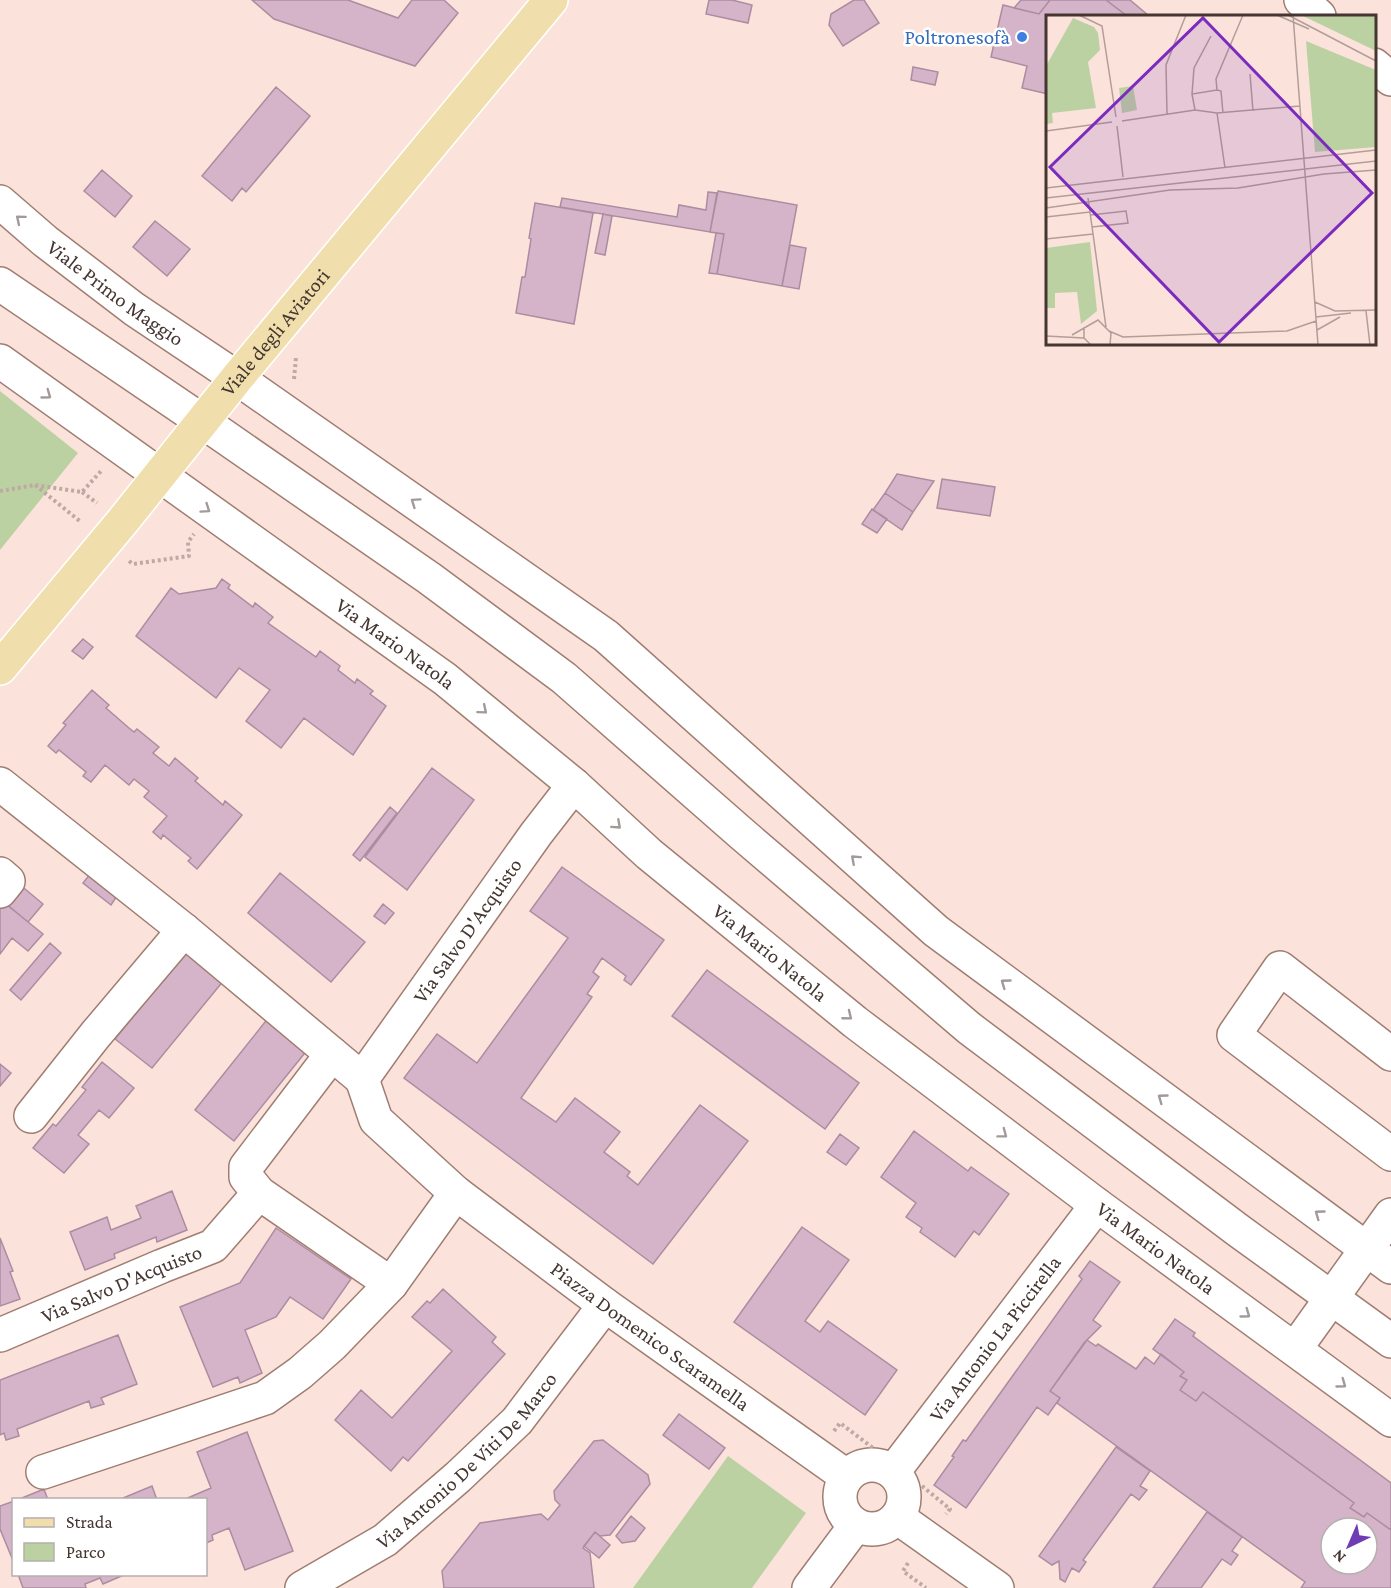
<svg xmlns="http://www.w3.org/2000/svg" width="1391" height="1588" font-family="'Crimson Pro',serif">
<rect width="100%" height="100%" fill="#fbe3db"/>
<!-- green -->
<path fill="#bcd1a2" d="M0,391L78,453L0,550Z
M728,1456L806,1513L752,1588H633Z"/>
<!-- building -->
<path fill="#d5b4c9" stroke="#ac8ca0" stroke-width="1.5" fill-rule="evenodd" d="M252,0H348L398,18L412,0H444L458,13L415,66L274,19Z
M709,0H732L752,5L748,23L706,14Z
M854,0H864L879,23L843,46L829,25L831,14Z
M1021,0H1050L1039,14L1014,8Z
M1050,0H1106L1127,16H1048V94L1022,88L1027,66L991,57L1003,5L1039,14Z
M1106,0H1130L1149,16H1127Z
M913,67L938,72L935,85L911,80Z
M276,87L310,116L246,192L242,188L232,201L202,176Z
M102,170L132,196L115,217L84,191Z
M718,191L797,205L782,286L717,274L724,234L710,232Z
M708,192L717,193L710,232L560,207L562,198L677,217L679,205L706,210Z
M535,203L593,213L574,324L516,313L522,277H525L531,239L529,238Z
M603,214L612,216L605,255L595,253Z
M155,221L190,249L167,276L133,247Z
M716,233L724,234L717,274L709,273Z
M790,245L806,248L799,289L782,286Z
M897,474L934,481L913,512L885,493Z
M942,479L995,487L990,516L937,508Z
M885,493L913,512L902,530L873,510Z
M872,509L887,519L877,533L862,524Z
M222,579L230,585L228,588L253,607L255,603L273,617L268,623L316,657L320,651L340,666L338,670L355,683L357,679L373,691L370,694L386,706L353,755L304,718L281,748L246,721L270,690L239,668L216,698L136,636L171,588L179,594L216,588Z
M83,639L93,647L83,659L72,651Z
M92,690L109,705L106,708L129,728L134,732L137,729L159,747L153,753L169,766L175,758L198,778L195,781L223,805L225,801L242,815L197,869L188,861L191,858L163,835L161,839L153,832L167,816L144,797L149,791L134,779L129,785L105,765L91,782L83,776L86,772L59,750L56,753L48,746L66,725L63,723Z
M432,768L474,800L407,890L365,857Z
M390,807L397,813L360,861L353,855Z
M562,867L664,940L631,985L624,980L626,976L602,958L593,972L599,977L587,994L592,997L521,1098L556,1122L575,1098L620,1132L604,1152L630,1172L627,1176L638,1185L700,1105L748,1141L653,1264L404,1078L437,1034L477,1063L568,938L530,911Z
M280,873L365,942L331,982L248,913Z
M90,874L117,896L111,905L83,883Z
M19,884L43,904L28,922L4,902Z
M383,904L394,913L385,924L374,916Z
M2,905H7L43,934L28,951L12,938L0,954V908Z
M50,943L61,953L21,1000L10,990Z
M187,950L224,980L152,1068L115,1039Z
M707,970L859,1083L825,1129L672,1016Z
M269,1017L308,1049L234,1141L195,1110Z
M102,1062L134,1088L109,1118L99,1110L78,1135L89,1144L64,1173L33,1148L53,1124L56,1126L86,1090L82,1087Z
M0,1064L11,1073L0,1086Z
M914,1131L968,1171L971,1167L1009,1194L979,1235L974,1231L955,1257L920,1232L922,1228L906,1217L916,1203L881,1177Z
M840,1134L859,1148L846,1165L827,1152Z
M172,1191L187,1230L157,1242L156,1237L114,1254L115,1258L85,1270L70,1232L107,1217L111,1230L141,1218L136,1206Z
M802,1227L849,1260L805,1321L820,1332L828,1321L897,1370L865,1415L734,1322Z
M276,1228L351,1279L323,1319L290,1297L276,1317L245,1330L262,1373L240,1383L238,1377L213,1387L180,1307L240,1283Z
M0,1238L13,1271L10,1272L20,1299L0,1306Z
M1090,1261L1120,1282L1093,1320L1101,1326L1084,1343L1050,1391L1060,1398L1048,1415L1037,1407L966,1508L934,1485L954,1457L952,1456L963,1440L966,1441L1082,1279L1079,1276Z
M443,1289L496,1337L492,1342L505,1354L408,1461L403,1457L391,1471L335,1420L361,1390L392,1418L452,1351L412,1317L427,1301L430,1303Z
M1175,1319L1195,1333L1193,1336L1391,1483V1530L1367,1513L1364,1517L1350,1508L1354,1503L1203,1392L1196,1401L1180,1390L1187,1380L1180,1376L1184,1372L1153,1349Z
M118,1335L137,1384L101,1398L104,1404L91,1408L89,1401L17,1429L19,1436L6,1440L4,1433L0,1435V1380Z
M1087,1340L1096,1346L1098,1344L1136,1369L1145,1357L1154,1364L1161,1354L1184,1372L1180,1376L1187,1380L1180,1390L1196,1401L1203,1392L1354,1503L1350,1508L1364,1517L1367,1513L1391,1530V1588H1301L1305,1582L1057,1403L1060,1398L1050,1391ZM1331,1528H1367V1564H1331Z
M679,1414L725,1448L709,1469L663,1435Z
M247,1432L293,1551L245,1570L229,1528L212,1535L213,1540L206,1543V1500H183L211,1488L197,1452Z
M603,1440L648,1475L650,1484L610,1535L600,1536L595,1532L583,1548L590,1553L594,1588H444L442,1571L480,1523L541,1514L548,1520L560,1505L555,1500L554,1491L594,1441Z
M1116,1447L1150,1471L1140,1486L1147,1490L1139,1500L1131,1494L1083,1560L1086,1562L1079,1572L1072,1568L1065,1582L1060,1579L1059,1561L1052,1565L1039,1556Z
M152,1486L157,1500H123V1498Z
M44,1489L48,1500H17Z
M14,1501V1563L0,1529V1506Z
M1207,1512L1242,1537L1232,1551L1238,1555L1231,1565L1222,1559L1201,1588H1153Z
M631,1516L645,1528L635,1541L622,1543L616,1536Z
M595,1532L610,1545L599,1558L584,1546Z
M18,1574H126L103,1584L100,1578L85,1584L86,1588H23Z"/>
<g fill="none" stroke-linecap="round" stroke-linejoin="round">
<defs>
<g id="minor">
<path d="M1301,0L1319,16"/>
<path d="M1374,65L1391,79"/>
<path id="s1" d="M0,202L45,241L134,309L237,378L606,636L936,931L1391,1267"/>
<path d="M0,284L202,421L429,578L564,678L742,834L969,1028L1239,1231L1391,1341"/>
<path id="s2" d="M0,361L445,679L574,785L649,854L855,1022L1097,1205L1391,1420"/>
<path d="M0,784L184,930L362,1079"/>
<path d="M0,874L8,881L0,891"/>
<path d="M332,1054L246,1167V1177L259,1193L391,1284L456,1193"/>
<path d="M1391,1054L1280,968L1234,1035L1391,1154"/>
<path id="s3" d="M362,1079L376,1120L456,1193L605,1305L846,1476"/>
<path id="s4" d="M362,1079L536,834L574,785"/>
<path d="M31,1116L96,1034L184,930"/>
<path id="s5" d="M0,1335L162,1266L213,1246L259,1193"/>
<path d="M1295,1349L1391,1215"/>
<circle cx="872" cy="1497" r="32"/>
<path d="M43,1472L265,1398L300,1373L332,1345L391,1284"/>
<path id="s6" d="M893,1472L1097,1205"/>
<path d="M897,1517L997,1588"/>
<path id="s7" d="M302,1588L385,1540L458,1477L517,1421L605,1305"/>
<path d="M809,1588L856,1525"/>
</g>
<g id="major">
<path id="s8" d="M0,668L122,522L237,378L551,0"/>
</g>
</defs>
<!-- minor casing -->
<use href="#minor" stroke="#a07d71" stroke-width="36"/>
<!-- major casing -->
<use href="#major" stroke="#fff" stroke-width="36"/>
<!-- path -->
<path stroke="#bfaaa3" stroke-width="4" stroke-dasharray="3 3" stroke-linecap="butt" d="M294,379L296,357
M35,485L81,522
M0,491L35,485L82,492L102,470
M82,492L97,503
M129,561L133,564L189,556L188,542L194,534
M834,1431L840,1423L873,1448
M922,1486L950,1509L946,1514
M908,1563L903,1571L926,1588"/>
<!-- minor -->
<use href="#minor" stroke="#fff" stroke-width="33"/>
<!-- major -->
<use href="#major" stroke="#f0dfac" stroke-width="33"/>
</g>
<!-- one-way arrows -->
<defs><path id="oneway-chevron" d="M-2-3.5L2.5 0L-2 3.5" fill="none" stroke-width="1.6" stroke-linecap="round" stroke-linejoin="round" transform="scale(1.5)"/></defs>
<g stroke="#a29a98">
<use href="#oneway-chevron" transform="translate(20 219) rotate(-140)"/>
<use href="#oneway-chevron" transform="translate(47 395) rotate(36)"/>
<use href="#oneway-chevron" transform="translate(415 502) rotate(-145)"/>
<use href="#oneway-chevron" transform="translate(206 509) rotate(35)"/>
<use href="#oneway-chevron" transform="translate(483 710) rotate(40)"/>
<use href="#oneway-chevron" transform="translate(617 825) rotate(42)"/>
<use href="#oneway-chevron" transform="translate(855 859) rotate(-138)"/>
<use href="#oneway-chevron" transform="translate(1005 983) rotate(-144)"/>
<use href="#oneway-chevron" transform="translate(848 1016) rotate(39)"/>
<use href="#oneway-chevron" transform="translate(1162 1098) rotate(-144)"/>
<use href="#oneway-chevron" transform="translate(1003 1134) rotate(37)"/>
<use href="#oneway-chevron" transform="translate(1319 1214) rotate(-144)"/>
<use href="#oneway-chevron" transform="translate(1246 1314) rotate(36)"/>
<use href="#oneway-chevron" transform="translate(1342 1384) rotate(36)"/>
</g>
<!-- markers -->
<circle fill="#3f7fe0" stroke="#fff" stroke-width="2" cx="1022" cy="37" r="6"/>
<g text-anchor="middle" stroke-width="5" stroke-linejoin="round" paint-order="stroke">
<!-- shop labels -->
<g font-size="21" fill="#366cbe" stroke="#fff" text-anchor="end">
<text x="1010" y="44">Poltronesofà</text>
</g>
<!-- street labels -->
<g font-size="21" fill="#453631" stroke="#fff">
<text dy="7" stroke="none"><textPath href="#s1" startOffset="147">Viale Primo Maggio</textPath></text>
<text dy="7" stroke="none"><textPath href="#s8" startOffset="434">Viale degli Aviatori</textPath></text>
<text dy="7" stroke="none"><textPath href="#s2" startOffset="486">Via Mario Natola</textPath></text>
<text dy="7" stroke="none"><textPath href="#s4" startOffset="182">Via Salvo D'Acquisto</textPath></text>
<text dy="7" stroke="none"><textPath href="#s2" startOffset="972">Via Mario Natola</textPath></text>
<text dy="7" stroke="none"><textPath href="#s2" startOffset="1458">Via Mario Natola</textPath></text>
<text dy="7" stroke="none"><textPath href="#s5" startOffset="132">Via Salvo D'Acquisto</textPath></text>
<text dy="7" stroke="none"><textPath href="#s3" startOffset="393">Piazza Domenico Scaramella</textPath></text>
<text dy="7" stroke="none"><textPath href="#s6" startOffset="168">Via Antonio La Piccirella</textPath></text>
<text dy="7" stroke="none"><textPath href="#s7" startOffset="210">Via Antonio De Viti De Marco</textPath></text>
</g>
</g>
<!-- overview -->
<g transform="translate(1046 15)">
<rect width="330" height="330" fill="#fbe3db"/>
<path d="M255,0H330V36ZM27,3L48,12L52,18L54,35L42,47L50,93L6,98L7,108L0,109V51ZM260,26L330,55V132L269,137ZM87,71L91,95L76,98L73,73ZM44,227L51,296L35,309L31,277L9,278V293H0V233Z" fill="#bcd1a2"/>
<path fill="none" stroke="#b29e97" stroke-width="1.5" d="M33,0L56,11L70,102M231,0L263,14M242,0L330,46M247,0L272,330M204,59L207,96M171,75L170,64L197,0M171,75L175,76L177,98M146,79L148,53L165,21M149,95L146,79L171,75M171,98L179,153M121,99L120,50L140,0M76,106L149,95L171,98L254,91M71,111L77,162M0,116L66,107M0,173L330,135M0,183L330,146M42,183L60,312M0,193L124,175L192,173L278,159L330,155M45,200L80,196L82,208L46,212M0,202L44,197M0,224L47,219M269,287L289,296L330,295M320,296L324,330M270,302L305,298M38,312V323L45,330M271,315L294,302M63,316L77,322L241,316L270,306M26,320L52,305L65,318L64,330M0,321L38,323"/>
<path fill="#7b2cbf" fill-opacity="0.15" stroke="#7b2cbf" stroke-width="3" d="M157,3L326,178L173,327L4,152Z"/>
<rect width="330" height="330" fill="none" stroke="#453631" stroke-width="3"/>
</g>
<!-- legend -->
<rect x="12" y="1498" width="195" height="78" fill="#ffffff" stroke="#b5afad" stroke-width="1.5"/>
<rect x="24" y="1518" width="30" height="9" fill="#f0dfac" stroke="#b5afad" stroke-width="1.5"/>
<text x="66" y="1528" font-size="18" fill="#453631">Strada</text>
<rect x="24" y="1543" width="30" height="18" fill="#bcd1a2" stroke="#b5afad" stroke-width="1.5"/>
<text x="66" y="1558" font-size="18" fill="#453631">Parco</text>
<!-- north arrow -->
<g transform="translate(1349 1546) rotate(224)"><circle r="28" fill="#ffffff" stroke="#b5afad" stroke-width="1.5"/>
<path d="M0-4.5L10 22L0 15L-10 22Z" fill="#6e3db4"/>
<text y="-9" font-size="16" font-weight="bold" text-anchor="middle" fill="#453631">N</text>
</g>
</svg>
